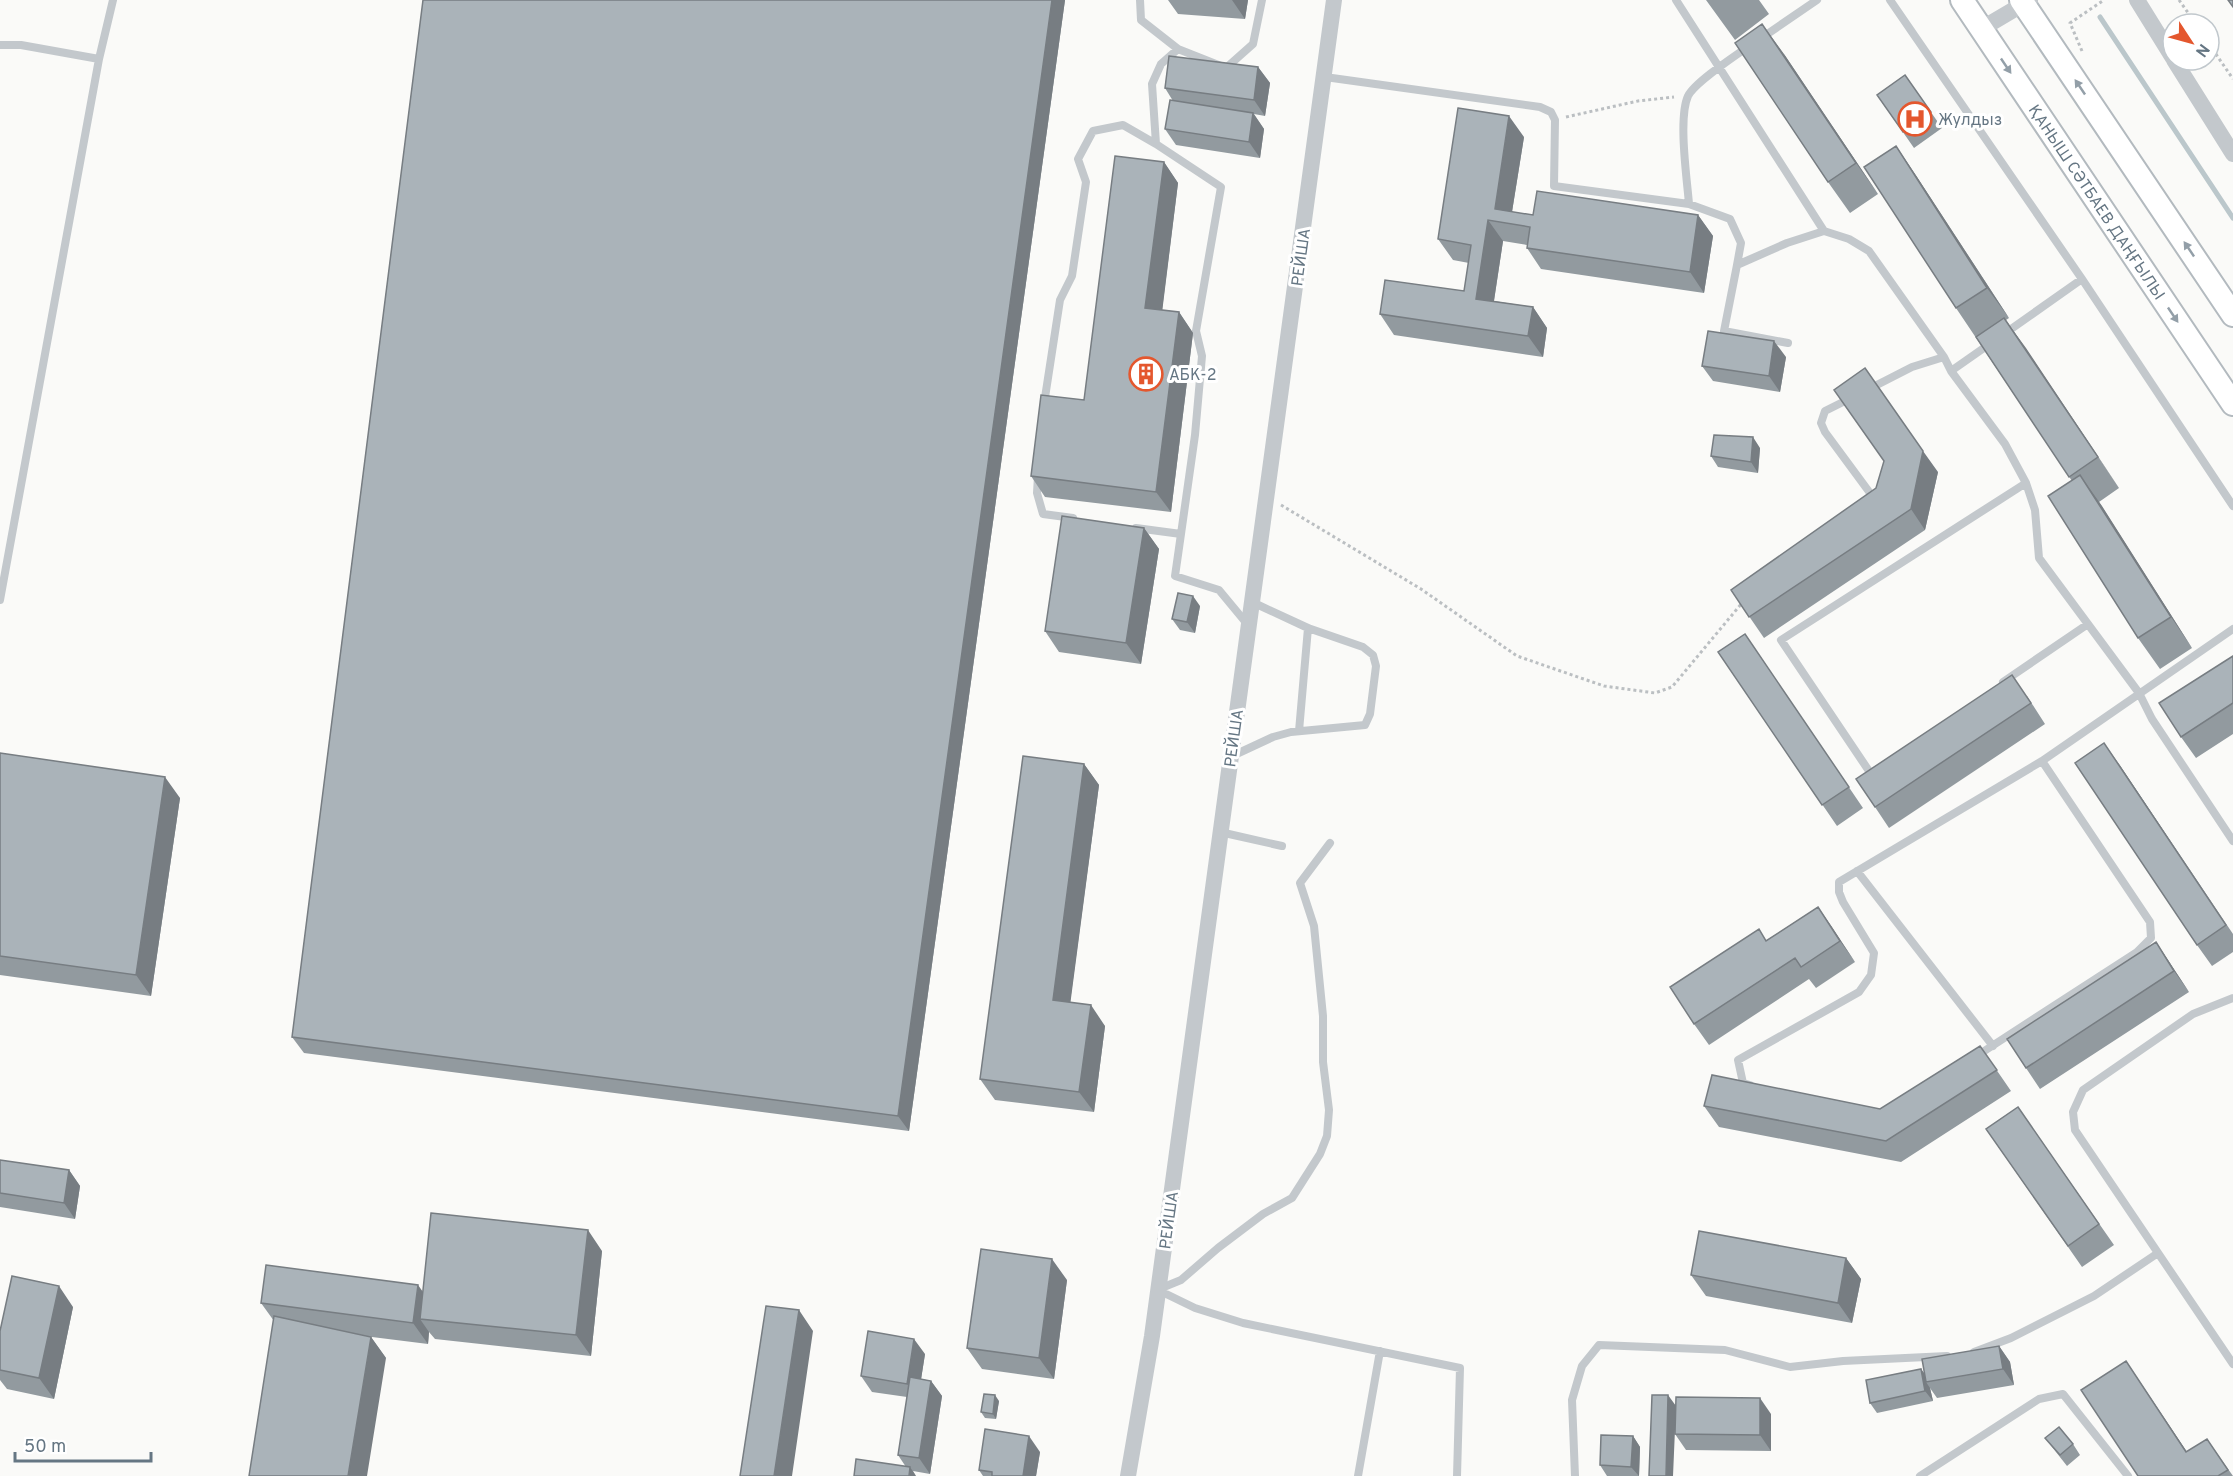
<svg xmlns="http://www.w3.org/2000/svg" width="2233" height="1476" font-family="Overpass,sans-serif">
<rect width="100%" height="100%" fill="#fafaf8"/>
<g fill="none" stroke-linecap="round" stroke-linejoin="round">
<!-- stream -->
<path stroke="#bbc7cb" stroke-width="5" d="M2100,17L2233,218"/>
<defs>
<g id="secondary">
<path id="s1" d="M1962,0L2233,404"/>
<path d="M2021,0L2233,315"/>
</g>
</defs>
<!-- secondary casing -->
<use href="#secondary" stroke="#b3babf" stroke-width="26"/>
<!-- path -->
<path stroke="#bbbfc2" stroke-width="3" stroke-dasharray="3 3" stroke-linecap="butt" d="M2179,0L2196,24
M2209,44L2233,79
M2082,51L2070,23L2104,0
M1566,117L1638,101L1674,97
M1281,505L1421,589L1517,656L1604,686L1655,693L1672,687L1742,603"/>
<!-- service -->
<path stroke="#c3c8cc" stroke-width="8" d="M1140,0L1141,20L1178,49L1226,68L1253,44L1262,0
M1676,0L1824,231L1849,239L1869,251L1944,357L1951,371L2005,444L2026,483L2035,510L2039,558L2139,693L2152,719L2233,841
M1890,0L2082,279L2233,506
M1760,39L1817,0
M0,45H21L99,59
M1178,49L1161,64L1152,84L1156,144L1221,187L1196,331L1202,356L1195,435L1181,534
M1325,77L1540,107L1551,112L1555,120L1554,186L1689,204L1730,219L1741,243L1737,265
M1689,204C1687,179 1678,118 1688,96C1695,82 1735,56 1749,46
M2004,334L2082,279
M1788,343L1724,331L1737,265L1787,243L1824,231
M1951,371L1991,343
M1867,390L1912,367L1944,357
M1853,397L1825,411L1821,423L1825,432L1870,493L1869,503
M1044,404L1060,300L1072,276L1086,182L1078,159L1093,131L1123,125L1156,144
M1038,476L1037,493L1043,514L1073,518
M1136,528L1181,534L1175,576L1219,590L1248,625
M0,600L99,59L113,0
M2003,682L2088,624
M1299,731L1308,628
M1230,757L1273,737L1291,732L1365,725L1370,714L1376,666L1373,655L1363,647L1308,628L1252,602
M1876,770L1871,774L1781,640L2026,483
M1220,832L1282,846
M1857,871L1993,1046
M2233,998L2193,1014L2083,1090L2073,1112L2075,1130L2233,1364
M1975,1057L2137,952L2151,938L2150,922L2042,761
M1750,1085L1743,1083L1738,1060L1859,992L1871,975L1874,953L1843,902L1839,892V882L2042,761L2233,629
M1159,1289L1181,1280L1218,1248L1263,1214L1292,1198L1320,1154L1327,1136L1329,1110L1323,1062V1016L1314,926L1300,883L1330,843
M1158,1290L1195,1308L1243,1323L1460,1368L1457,1476
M1974,1352L2011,1338L2094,1296L2158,1253
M1358,1476L1380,1351
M1575,1476L1572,1400L1582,1366L1599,1345L1725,1350L1790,1367L1843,1361L1947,1356
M1920,1476L2039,1399L2063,1394L2128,1476"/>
<!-- minor -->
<path stroke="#c3c8cc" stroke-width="16" d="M2137,0L2173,58
M1981,29L2030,0
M2174,60L2233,154
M1128,1476L1152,1336L1334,0"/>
<!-- secondary -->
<use href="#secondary" stroke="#fff" stroke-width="22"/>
</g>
<!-- wall -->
<path fill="#929a9f" d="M423,0H1065L909,1131L304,1053L292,1037Z
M1168,0H1248L1245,19L1178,14Z
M1706,0H1759L1769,14L1735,40Z
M1784,54L1878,194L1850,213L1828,182Z
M1258,67L1270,83L1265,116L1254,114L1264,129L1260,158L1176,145L1165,129L1173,101L1165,88Z
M1905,75L1942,128L1914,148L1877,95Z
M1524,137L1512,212L1533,215H1698L1713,236L1704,293L1541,269L1527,248V245L1503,241L1494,301L1533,307L1547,328L1543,357L1394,335L1380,314L1464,291L1469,263L1453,260L1438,239Z
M1896,146L1917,177L2009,318L2006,320L2119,488L2099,502L2192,648L2160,669L2138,638L2072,481L1956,308Z
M1164,162L1178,183L1162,310L1179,312L1193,333L1171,512L1045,497L1031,476L1084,400Z
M1786,357L1780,392L1713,381L1702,366Z
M1760,448L1758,473L1718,467L1711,456Z
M1938,472L1925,530L1764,638L1731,590Z
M1144,528L1159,549L1141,664L1059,652L1045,631Z
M1200,606L1195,633L1180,630L1172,619Z
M1745,634L1863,808L1837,826L1718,652Z
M2233,656V734L2196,758L2181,737Z
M2027,696L2045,724L1889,828L1875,807Z
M0,753L180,798L151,996L0,975Z
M1084,764L1099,785L1070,1002L1105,1026L1094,1112L995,1100L980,1079Z
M2119,764L2233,934V952L2212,966L2197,945Z
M1818,907L1855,962L1816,988L1809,979L1709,1045L1694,1024L1767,940Z
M2156,942L2189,992L2040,1089L2026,1068Z
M1980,1046L2011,1091L1901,1162L1719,1127L1704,1106L1880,1109Z
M2018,1107L2114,1245L2082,1267L1986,1129Z
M0,1160L69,1170L80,1186L75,1219L0,1207Z
M602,1251L591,1356L435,1339L429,1332L428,1344L364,1336L371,1337L386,1358L274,1321L261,1303L423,1292Z
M1846,1258L1861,1279L1852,1323L1706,1296L1691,1275Z
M1067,1280L1054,1379L982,1369L967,1348Z
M73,1307L54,1399L7,1389L0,1380V1331Z
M1999,1346L2010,1362L2014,1385L1937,1398L1930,1388L1933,1401L1877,1413L1870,1403L1921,1369L1925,1374Z
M925,1354L921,1379L931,1381L942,1396L930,1474L913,1471L916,1476L906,1467L898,1455L907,1397L872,1392L861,1376Z
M2126,1361L2187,1452L2207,1439L2233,1476H2138Z
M999,1401L996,1419L985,1418L981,1412Z
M1771,1414V1451L1686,1450L1675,1434Z
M1633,1436L1640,1447L1639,1476H1607L1600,1465Z
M2045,1438L2073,1444L2080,1455L2067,1466Z
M1040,1452L1036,1476H983L979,1470Z"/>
<!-- shaded-wall -->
<path fill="#777d82" d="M1052,0H1065L909,1131L898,1116Z
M1232,0H1248L1245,19Z
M1762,24L1784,54L1878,194L1856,163Z
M1258,67L1270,83L1265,116L1254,100Z
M1253,113L1264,129L1260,158L1249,142Z
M1509,116L1524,137L1510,224L1495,209Z
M1896,146L1917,177L2009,318L1987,288Z
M1164,162L1178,183L1160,329L1145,308Z
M1698,215L1713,236L1704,293L1690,272Z
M1488,220L1503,241L1491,320L1476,299Z
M1533,307L1547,328L1543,357L1528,336Z
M1179,312L1193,333L1171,512L1156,492Z
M2004,318L2026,348L2119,488L2098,457Z
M1774,341L1786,357L1780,392L1769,376Z
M1753,437L1760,448L1758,473L1751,462Z
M1923,451L1938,472L1925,530L1911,509Z
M2080,475L2102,506L2192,648L2171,617Z
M1144,528L1159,549L1141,664L1126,643Z
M1193,596L1200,606L1195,633L1187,622Z
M2104,743L2119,764L2233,935Z
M1084,764L1099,785L1068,1021L1053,1000Z
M165,777L180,798L151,996L136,975Z
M1818,907L1832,927L1855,962L1840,941Z
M2156,942L2170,963L2189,992L2174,971Z
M1091,1005L1105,1026L1094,1112L1079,1092Z
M69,1170L80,1186L75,1219L64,1203Z
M588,1230L602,1251L591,1356L576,1335Z
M1846,1258L1861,1279L1852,1323L1838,1303Z
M1052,1259L1067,1280L1054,1379L1039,1358Z
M418,1285L433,1306L420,1319L429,1332L428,1344L413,1323Z
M59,1286L73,1307L54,1399L39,1378Z
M799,1310L813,1331L792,1476H774Z
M371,1337L386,1358L367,1476H348Z
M914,1339L925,1354L918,1399L907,1384Z
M1999,1346L2010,1362L2014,1385L2003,1369Z
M2126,1361L2140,1382L2201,1473L2186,1452Z
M1921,1369L1928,1379L1926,1382L1930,1388L1933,1401L1925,1391Z
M931,1381L942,1396L930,1474L919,1458Z
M995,1395L999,1401L996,1419L993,1414Z
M1668,1395L1676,1406L1673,1476H1666Z
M1760,1398L1771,1414V1451L1760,1435Z
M1029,1436L1040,1452L1036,1476H1023Z
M1633,1436L1640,1447L1639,1476L1631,1467Z
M910,1467L916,1476H909Z"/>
<!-- building -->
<path fill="#aab3b9" stroke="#777d82" stroke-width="1.5" d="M423,0H1052L898,1116L292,1037Z
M2228,0H2233V7Z
M1762,24L1856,163L1828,182L1735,43Z
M1169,56L1258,67L1254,100L1165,88Z
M1905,75L1931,112L1903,132L1877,95Z
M1170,100L1253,113L1249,142L1165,129Z
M1458,108L1509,116L1495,209L1533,215L1537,191L1698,215L1690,272L1527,248L1530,227L1488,220L1476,299L1533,307L1528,336L1380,314L1385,280L1464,291L1471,245L1438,239Z
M1896,146L1987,288L1956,308L1864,167Z
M1115,156L1164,162L1145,308L1179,312L1156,492L1031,476L1041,395L1084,400Z
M2004,318L2098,457L2069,477L1976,337Z
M1708,331L1774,341L1769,376L1702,366Z
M1865,368L1923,451L1911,509L1749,617L1731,590L1876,488L1884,461L1834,390Z
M1714,435L1753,437L1751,462L1711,456Z
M2080,475L2171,617L2138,638L2048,496Z
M1062,516L1144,528L1126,643L1045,631Z
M1178,593L1193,596L1187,622L1172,619Z
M1745,634L1849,787L1822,805L1718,652Z
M2233,656V703L2181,737L2159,703Z
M2012,675L2031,703L1875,807L1856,779Z
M2104,743L2226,925L2197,945L2075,763Z
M0,753L165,777L136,975L0,956Z
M1023,756L1084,764L1053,1000L1091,1005L1079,1092L980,1079Z
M1818,907L1840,941L1801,967L1795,958L1694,1024L1670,987L1759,929L1766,941Z
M2156,942L2174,971L2026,1068L2007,1039Z
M1980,1046L1997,1070L1886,1141L1704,1106L1712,1075L1880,1109Z
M2018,1107L2099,1224L2068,1246L1986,1129Z
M0,1160L69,1170L64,1203L0,1193Z
M431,1213L588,1230L576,1335L420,1319Z
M1699,1231L1846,1258L1838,1303L1691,1275Z
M981,1249L1052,1259L1039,1358L967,1348Z
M266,1265L418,1285L413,1323L261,1303Z
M12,1276L59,1286L39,1378L0,1370V1331Z
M766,1306L799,1310L774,1476H740Z
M274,1316L371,1337L348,1476H249Z
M868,1331L914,1339L907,1384L861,1376Z
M1999,1346L2003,1369L1926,1382L1922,1359Z
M2126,1361L2186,1452L2207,1439L2228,1470L2218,1476H2138L2081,1390Z
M1921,1369L1925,1391L1870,1403L1866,1380Z
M910,1377L931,1381L919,1458L898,1455Z
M984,1394L995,1395L993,1414L981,1412Z
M1652,1395H1668L1666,1476H1649Z
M1676,1397L1760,1398V1435L1675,1434Z
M2059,1427L2073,1444L2060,1455L2045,1438Z
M985,1429L1029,1436L1023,1476H992V1472L979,1470Z
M1601,1435L1633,1436L1631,1467L1600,1465Z
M856,1459L910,1467L909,1476H854Z"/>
<!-- one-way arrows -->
<defs><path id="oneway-solid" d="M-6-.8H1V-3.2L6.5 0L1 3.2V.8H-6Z" transform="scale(1.5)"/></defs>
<g fill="#939fa8">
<use href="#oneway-solid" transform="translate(2006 66) rotate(56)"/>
<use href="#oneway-solid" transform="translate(2080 87) rotate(-124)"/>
<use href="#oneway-solid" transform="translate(2189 249) rotate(-124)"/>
<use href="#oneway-solid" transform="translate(2173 315) rotate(56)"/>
</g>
<!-- icons -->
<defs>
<symbol id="hospital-ring" viewBox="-11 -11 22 22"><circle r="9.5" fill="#fff" stroke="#e4572e" stroke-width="1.5"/><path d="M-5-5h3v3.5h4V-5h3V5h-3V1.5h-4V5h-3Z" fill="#e4572e"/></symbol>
<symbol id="building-ring" viewBox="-11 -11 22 22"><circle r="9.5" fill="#fff" stroke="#e4572e" stroke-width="1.5"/><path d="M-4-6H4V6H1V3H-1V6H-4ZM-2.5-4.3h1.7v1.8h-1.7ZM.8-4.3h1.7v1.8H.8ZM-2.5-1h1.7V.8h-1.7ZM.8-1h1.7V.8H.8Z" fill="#e4572e"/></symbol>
</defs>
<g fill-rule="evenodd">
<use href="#hospital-ring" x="1896" y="100" width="38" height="38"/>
<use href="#building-ring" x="1127" y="355" width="38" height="38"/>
</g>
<g text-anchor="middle" stroke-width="6" stroke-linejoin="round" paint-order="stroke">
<!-- poi labels -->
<g font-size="16" fill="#657683" stroke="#fff" text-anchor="start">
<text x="1938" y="125">Жулдыз</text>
<text x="1169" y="380">АБК-2</text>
</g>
<!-- street labels -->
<g font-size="16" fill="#657683" stroke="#fff">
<text dy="6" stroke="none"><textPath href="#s1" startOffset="243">ҚАНЫШ СӘТБАЕВ ДАҢҒЫЛЫ</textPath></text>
<text transform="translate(1300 257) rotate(-82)" y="6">РЕЙША</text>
<text transform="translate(1233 738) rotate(-82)" y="6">РЕЙША</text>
<text transform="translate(1168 1220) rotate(-82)" y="6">РЕЙША</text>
</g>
</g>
<!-- north arrow -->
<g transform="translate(2191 42) rotate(126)"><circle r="28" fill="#ffffff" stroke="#c1c8cd" stroke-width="1.5"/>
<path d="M0-4.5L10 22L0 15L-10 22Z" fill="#e4572e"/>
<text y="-9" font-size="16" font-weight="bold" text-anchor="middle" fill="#657683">N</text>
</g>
<!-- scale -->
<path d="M15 1452v9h136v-9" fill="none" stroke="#657683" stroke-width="3"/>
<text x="24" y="1452" font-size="18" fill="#657683" stroke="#ffffff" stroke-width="4.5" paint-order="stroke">50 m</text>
</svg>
